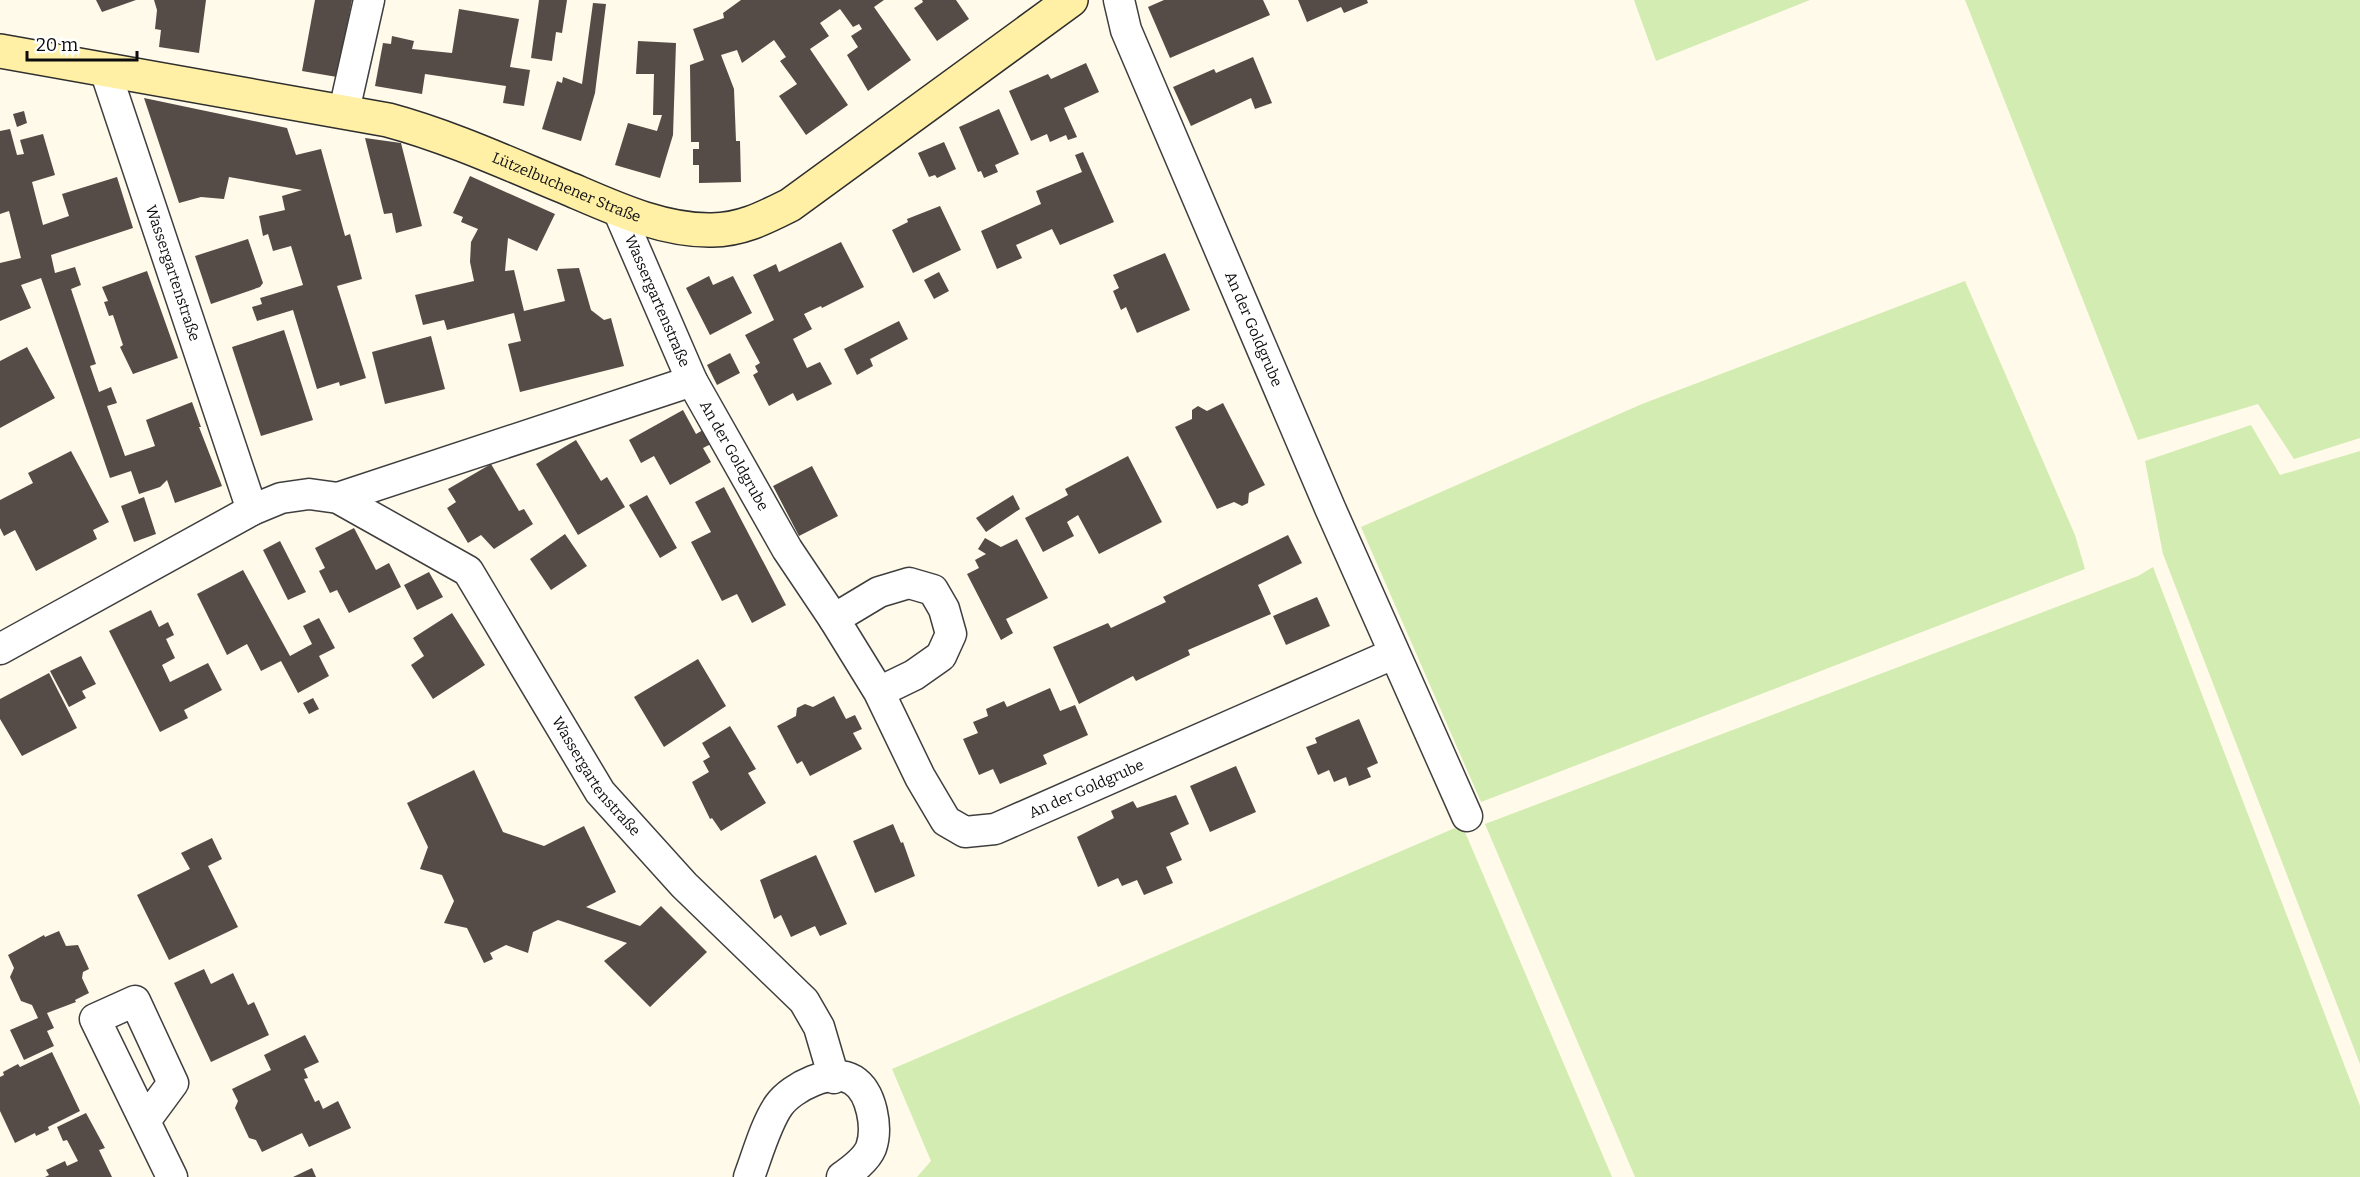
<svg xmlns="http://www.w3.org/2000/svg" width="2360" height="1177" font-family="Bitter,serif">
<rect width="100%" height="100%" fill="#fffaea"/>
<!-- green -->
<path fill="#d3ecb1" d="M1634,0H1810L1656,61Z
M1965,0H2360V438L2294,459L2258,404L2138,440Z
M1965,281L2075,535L2085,569L1481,802L1361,527L1642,404Z
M2251,425L2280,475L2360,451V1064L2163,554L2145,461Z
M2153,567L2360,1106V1177H1635L1485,824L2138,576Z
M1462,825L1612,1177H917L931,1161L892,1069Z"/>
<!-- building -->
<path fill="#554c47" d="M96,0H136L102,12Z
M154,0H206L199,53L159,47L161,30L155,29L157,10Z
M315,0H352L337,77L302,71Z
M539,0H567L562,33L556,32L552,61L531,58Z
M741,0H884L874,7L911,60L868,91L847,55L858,47L851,36L862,29L859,24L853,27L840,9L820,23L829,36L810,49L848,105L806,135L779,96L797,84L780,61L786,57L774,40L742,63L737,50L721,55L734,89L736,141H740L741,182L699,183V165H693V149H699V142H691L690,65L704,60L693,29L724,18L723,13Z
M922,0H956L969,19L937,41L914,8L923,2Z
M1164,0H1263L1270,15L1170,58L1148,7Z
M1298,0H1367L1368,3L1344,13L1341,7L1307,22Z
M593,3L606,4L595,93L581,141L542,129L557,81L562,83L563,77L582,84Z
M459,9L519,19L510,67L530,70L524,106L503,103L506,86L425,74L422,94L375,86L383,43L391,44L392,36L414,41L412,49L452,53Z
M638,41L676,43L673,135L660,178L615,165L628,123L657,131L662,115H653L654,74H636Z
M1253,57L1272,103L1255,109L1251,98L1191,126L1173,87L1214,69L1216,73Z
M1086,63L1099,92L1064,108L1077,137L1068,140L1066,135L1050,142L1047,134L1031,141L1009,91L1048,74L1051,79Z
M144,98L287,128L296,155L321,149L345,236L350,234L362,279L337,286L366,378L340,386L339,382L317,389L293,310L257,321L252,307L262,304L260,298L303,285L291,246L273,251L268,234L263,236L259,216L285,210L282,196L302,190L229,177L224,199L201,197L179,203Z
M999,109L1019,154L995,165L998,172L984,178L981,171L978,172L959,127Z
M24,111L27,123L17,127L13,114Z
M10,129L17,155L24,154L20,140L43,134L55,175L32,182L43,225L69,216L62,194L117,177L133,228L51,255L55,273L75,267L81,285L71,289L96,364L90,366L99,392L111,387L117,403L107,406L125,456L155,446L146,420L192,402L201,427H199L222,486L175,503L167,480L160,487L139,494L131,471L110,478L41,278L21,285L31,308L0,321V263L21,258L9,211L0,214V131Z
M365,138L401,143L422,226L396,233L392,213L384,214Z
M944,142L956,169L937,178L935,175L929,177L918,153Z
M1083,152L1114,222L1060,245L1052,229L1016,245L1022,258L997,269L981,231L1041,204L1036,191L1082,172L1075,155Z
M470,176L555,214L537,251L508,238L505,271L514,270L524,311L565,301L557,269L579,268L591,310L604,320L611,318L624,366L520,392L508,344L521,341L514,313L447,330L444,320L423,325L415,295L474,281L470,262L471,242L478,229L461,222L463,217L453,213Z
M940,206L961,250L913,273L892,230L908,222L907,219Z
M248,239L263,283L260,287L211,304L195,256Z
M841,242L864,287L822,308L821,306L804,314L812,329L793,339L807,368L820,362L832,384L797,401L793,393L769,406L753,375L758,372L755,366L760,363L745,335L774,320L753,275L776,264L779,272Z
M1165,253L1190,310L1137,333L1126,307L1121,310L1113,291L1119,288L1113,275Z
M147,271L178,358L133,374L120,347L123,345L113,315L109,316L104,302L108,301L102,287Z
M939,272L949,291L934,299L924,280Z
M709,276L713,285L733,276L752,313L710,335L686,288Z
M899,321L908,339L870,359L873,366L857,375L844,349Z
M284,330L313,420L261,436L232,347Z
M431,336L445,389L385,404L372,352Z
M27,347L55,398L0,428V361Z
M730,353L740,373L717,385L707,365Z
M1223,403L1265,485L1249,493L1248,503L1242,506L1234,502L1217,509L1175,427L1192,419V410L1198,406L1207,411Z
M683,410L696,434L703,430L711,444L703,448L711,462L670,485L654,456L641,463L629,440Z
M576,440L601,481L607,477L625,507L578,535L536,464Z
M71,451L109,522L93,530L97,539L36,571L15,530L4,536L0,528V500L33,483L28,473Z
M1128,456L1162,522L1099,554L1078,515L1067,522L1074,536L1043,552L1025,518L1068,495L1065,489Z
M491,464L519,511L524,509L533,524L494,549L481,535L468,543L447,508L456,502L448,489Z
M812,466L838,516L799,536L773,486Z
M724,487L786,605L752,623L737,594L722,601L691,542L711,532L695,502Z
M647,495L677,548L660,558L629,505Z
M1013,495L1020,509L986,532L976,518Z
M144,497L156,534L134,542L121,506Z
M354,528L376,570L389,563L401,587L349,613L337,590L330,593L319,571L325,568L315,548Z
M565,534L587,566L551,590L530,559Z
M1288,535L1302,563L1258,585L1271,614L1188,650L1190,655L1136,681L1133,676L1079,704L1053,647L1108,623L1111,628L1166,602L1163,597Z
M985,538L1001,547L1017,539L1048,598L1006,619L1013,633L1001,640L967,574L979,568L975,560L986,554L978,549Z
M280,541L306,592L288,600L263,550Z
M243,570L290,656L312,644L303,626L319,618L335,648L319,656L329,676L298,693L281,661L261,671L247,644L227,655L197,594Z
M429,572L443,597L417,610L404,585Z
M1317,597L1330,626L1286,645L1273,616Z
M151,610L159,627L168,622L174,635L166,639L175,658L162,665L170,682L208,663L222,690L184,710L188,718L160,732L109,631Z
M452,613L485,665L433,699L411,665L424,656L413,638Z
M81,656L96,684L82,691L86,698L69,707L50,671Z
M698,659L726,706L664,747L634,697Z
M49,673L77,728L22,756L0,719V699Z
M1050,688L1060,711L1075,705L1088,735L1043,755L1047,764L1000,784L993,769L979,775L963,739L978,733L973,722L988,716L986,709L1004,701L1007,707Z
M834,696L846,719L855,715L862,729L853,733L862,749L810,776L802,761L797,764L777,726L796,716L797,708L805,704L813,707Z
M313,698L319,709L309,714L303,703Z
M1359,719L1378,763L1367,768L1371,777L1349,786L1346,777L1334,782L1329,770L1318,775L1306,747L1317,743L1315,738Z
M730,726L756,769L748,773L766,803L721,831L712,818L710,819L692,782L709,772L703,761L710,757L702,743Z
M1236,766L1256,812L1210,832L1190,786Z
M474,770L503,832L544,846L584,826L616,892L586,907L640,926L661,906L707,952L650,1007L604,961L627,943L558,920L533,932L528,953L506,945L490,953L493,959L484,963L467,928L444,923L454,901L442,875L420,869L428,847L407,803Z
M1176,795L1189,824L1170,833L1182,860L1166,867L1173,883L1144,895L1137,880L1122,886L1118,878L1098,887L1077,837L1114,818L1111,811L1133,801L1137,808Z
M893,824L901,843L903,842L915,876L875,893L853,841Z
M212,838L222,859L208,866L238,927L169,960L137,895L190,869L181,853Z
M816,855L847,924L820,936L815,926L791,937L781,915L774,919L760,880Z
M59,931L66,946L78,945L89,969L83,972L82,978L89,993L75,1000L76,1002L47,1013L54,1028L47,1031L54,1046L24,1060L10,1030L38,1018L32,1005L21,1001L10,977L14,968L8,955L44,935L45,937Z
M204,969L211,984L233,973L248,1005L254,1002L269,1035L211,1062L174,983Z
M305,1035L319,1062L304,1069L308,1078L304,1079L315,1102L319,1100L323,1109L338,1101L351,1128L309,1147L302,1133L262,1152L256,1140L249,1138L235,1108L238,1101L232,1089L271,1070L264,1055Z
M52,1052L80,1111L48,1127L49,1130L36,1136L35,1133L15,1143L0,1111V1077L4,1075L3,1072L18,1064L20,1067Z
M86,1113L105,1148L99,1150L112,1177H45L49,1175L46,1170L65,1161L67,1166L78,1161L67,1140L63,1141L57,1127Z
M312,1168L316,1177H293Z"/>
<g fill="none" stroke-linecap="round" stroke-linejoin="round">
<defs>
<g id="street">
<path id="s1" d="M1119,0L1126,30L1330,508L1467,816"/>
<path id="s2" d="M105,70L252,510"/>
<path d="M344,111L369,0"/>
<path id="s3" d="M618,210L692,381L787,549L834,619"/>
<path d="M338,498L692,381"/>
<path id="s4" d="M0,649L252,510L281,498L309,494L338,498L468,571L600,792L684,885L804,1001L819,1027L834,1078"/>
<path id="s5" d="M879,692L834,619L879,592L909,583L933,590L944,609L951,634L941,656L914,675L879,692L920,777L946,821L965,832L995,829L1393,654"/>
<path d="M145,1121L173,1083L135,1001L95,1019L172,1177"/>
<path d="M749,1177C757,1156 766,1123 779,1105C792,1087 832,1067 853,1080C872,1092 878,1128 871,1148C866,1160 852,1170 842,1177"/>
</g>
<g id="secondary">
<path id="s6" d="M0,51L388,120C451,137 511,165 572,190C616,209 664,231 712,230C741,230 764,218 790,205L1071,0"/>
</g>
</defs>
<!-- street casing -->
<use href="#street" stroke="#3f3f3f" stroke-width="33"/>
<!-- secondary casing -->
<use href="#secondary" stroke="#2e2e2e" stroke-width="36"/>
<!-- street -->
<use href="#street" stroke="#fff" stroke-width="30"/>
<!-- secondary -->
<use href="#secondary" stroke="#fff0a5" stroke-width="33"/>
</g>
<g text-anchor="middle" stroke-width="6" stroke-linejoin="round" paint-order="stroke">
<!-- street labels -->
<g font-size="15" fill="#0c0c0c" stroke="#fff">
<text dy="5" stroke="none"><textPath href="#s6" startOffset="585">Lützelbuchener Straße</textPath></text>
<text dy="5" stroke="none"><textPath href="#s2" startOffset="214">Wassergartenstraße</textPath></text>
<text dy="5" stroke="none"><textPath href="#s3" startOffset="99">Wassergartenstraße</textPath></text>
<text dy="5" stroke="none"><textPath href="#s1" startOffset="356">An der Goldgrube</textPath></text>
<text dy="5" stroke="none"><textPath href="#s3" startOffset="272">An der Goldgrube</textPath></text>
<text dy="5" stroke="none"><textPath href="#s4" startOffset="768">Wassergartenstraße</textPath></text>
<text dy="5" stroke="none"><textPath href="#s5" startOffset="636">An der Goldgrube</textPath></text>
</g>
</g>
<!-- scale -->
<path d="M27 51v9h110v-9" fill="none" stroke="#0c0c0c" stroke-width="3"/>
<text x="36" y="51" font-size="18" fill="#0c0c0c" stroke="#ffffff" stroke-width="4.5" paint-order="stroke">20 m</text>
</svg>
